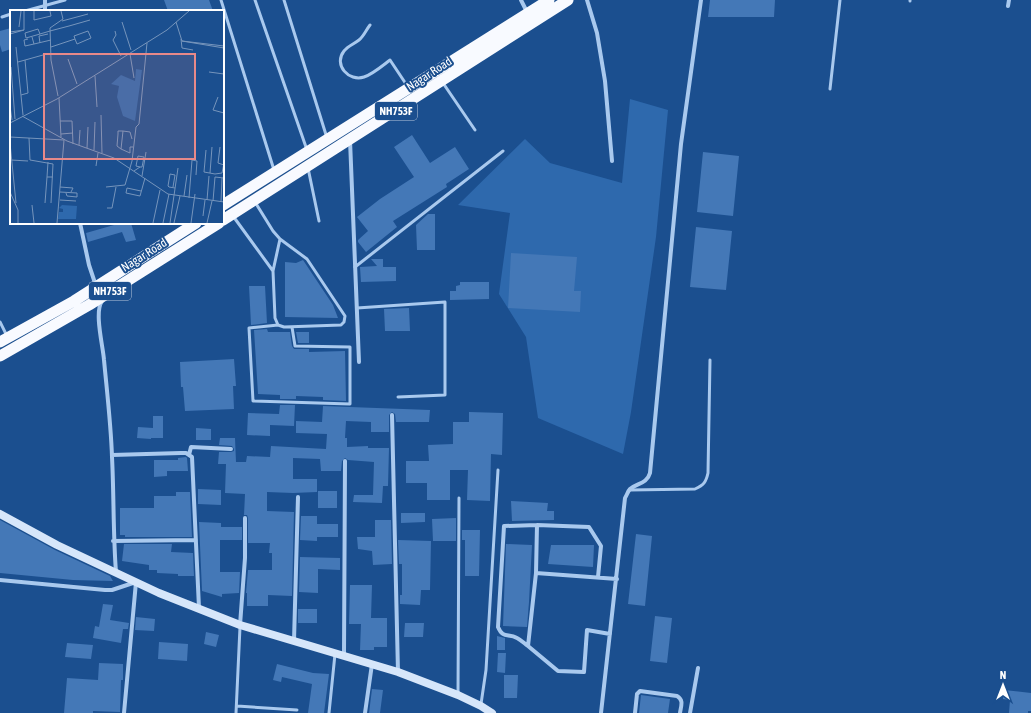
<svg xmlns="http://www.w3.org/2000/svg" width="1031" height="713" font-family="'Asap Condensed',sans-serif">
<rect width="100%" height="100%" fill="#1b4f8f"/>
<!-- green -->
<path fill="#2e69ad" d="M630,99L668,110L656,237L631,412L623,454L538,418L526,337L499,294L510,213L458,205L525,139L550,163L622,183Z"/>
<!-- building -->
<path fill="#4478b7" d="M164,0H209L213,11H168Z
M710,0H775L774,17H708Z
M11,28V49L2,52L0,45V31Z
M412,135L430,163L455,147L469,169L446,184L447,187L393,221L397,227L366,252L358,242V240L368,231L357,217L380,199L414,177L394,147Z
M703,152L739,156L733,216L697,212Z
M428,214H435V250H417L416,225Z
M121,223H131L136,240L126,242L122,232L88,242L86,233Z
M696,227L732,231L726,290L690,287Z
M511,253L577,257L574,291H581L580,312L508,308Z
M371,259H383V267H396V281L361,282L360,267L377,266Z
M303,260L333,305L338,318L285,317V262L296,263Z
M460,282H489V299L450,300V291H456V286L460,285Z
M249,286H265L267,323L251,325Z
M409,308L410,331H385L384,309Z
M267,329L268,332H290L292,346L294,349H309V352L345,351L346,401L323,400V397L296,396V399H280V395L258,394L254,330Z
M296,332H309V343H298Z
M234,359L236,386H233L234,409L185,411L183,387H181L180,362Z
M280,405H295L294,426L270,425V436L247,435L248,413L279,414Z
M323,406L430,410L429,422H396L395,414L392,412L389,415V432H371V422L346,421L345,438H347V447L368,446V448H389L388,486H383L382,503L353,502L354,495H373L374,462L348,460L345,458L342,461L341,471H321L320,459L293,458V479H317V492L293,493L267,492V511L294,512L292,596L268,595V606H247V593H246L248,570H272V553H269L270,543H248V518L247,515H244L245,494L225,493L226,464H218L219,452H231L234,451V449L232,446L219,445L220,438H235L236,462H246L247,456L270,457L271,446L326,449L327,434L296,433V421L322,422Z
M469,412L503,413L502,455L491,454L490,501L467,500L468,470H450V500H427V483H406V461H429L428,445L453,444V422H469Z
M153,416H163V438H151V439L137,438L138,427L153,428Z
M196,428L211,429V440H196Z
M186,457L187,458L188,471H167V476L154,477V460H178V458Z
M198,489L221,490V505L198,504Z
M318,491H337V508H318Z
M176,492H190L192,537H125V535H120V508H154V496H176Z
M511,501L548,503L547,511H554V520L512,521Z
M401,513H425V522L401,523Z
M301,516H317V524H338V537H317V541L300,540Z
M456,518V541H433L432,519Z
M0,520L55,550L110,576L113,581L73,580L0,573Z
M375,520H391L392,564L373,565L372,551L358,549L357,537H375Z
M199,522L221,523V527H242V540H220V572H240L239,593L222,594V597L202,591Z
M462,530H480L479,576H465V540H462Z
M636,534L652,536L645,606L628,604Z
M398,540L431,541L430,590H421L420,605L400,604V595H402V564H399Z
M124,544H172L171,552L193,553L194,576H178V574L157,573V570H149V565L122,561Z
M506,544L532,545L529,602L527,627L503,626Z
M551,545H594L593,567L548,564Z
M300,557L340,558V570L318,569V593L299,592Z
M350,585H372L371,618H387V647H374V650H360L361,624H349Z
M103,604L113,605L110,620L129,623L128,629H123L121,643L93,638L95,626L99,627Z
M298,609H317V623H298Z
M655,616L672,618L667,663L650,661Z
M136,617L155,619L154,631L135,630Z
M405,623H424L423,637H404Z
M206,632L219,635L216,647L204,644Z
M497,636L505,638V650H497Z
M159,642L188,644L187,661L158,659Z
M67,643L93,645L91,659L65,657Z
M498,653H506L505,673L497,672Z
M99,663L123,664V680H121L120,712L93,711V713H64L67,678L98,680Z
M277,664L313,673L329,674L324,713H308L312,684L282,677L281,682L273,680Z
M504,675H518L517,698H504Z
M372,689L383,690L380,713H369Z
M1004,690L1031,693V711H1028V713H1009L1010,700L1003,699Z
M641,695L670,699L668,713H639Z"/>
<g fill="none" stroke-linecap="round" stroke-linejoin="round">
<!-- service -->
<path stroke="#a9c9ee" stroke-width="3" d="M221,0L274,170
M255,0L307,150
M284,0L327,138
M910,1V0
M25,11L65,0
M2,17L11,14
M370,25C366,30 364,36 359,40C354,44 348,46 344,51C333,65 349,82 364,77C373,74 382,66 390,60L408,87
M443,83L475,130
M830,89L840,0
M308,168L319,221
M233,216L273,271L275,318L278,325L284,327L341,325L344,322L345,316L307,259L280,239L273,231L255,202
M355,267L503,151
M273,271L280,239
M357,308L445,302V395L398,397
M0,322L7,336
M278,325L249,328L253,401L350,404V347L295,346L292,327
M630,490L695,489C704,485 706,482 708,473L710,360
M458,695L459,498
M481,704L486,670L498,470
M237,706L297,710
M236,713L240,627
M329,713L335,654"/>
<!-- minor -->
<path stroke="#a9c9ee" stroke-width="4" d="M45,0V11
M521,0L527,12
M587,0L597,33L605,81L612,161
M1008,6L1009,0
M350,140L359,362
M80,223L89,265L96,286
M102,301C94,312 103,346 104,360C107,392 111,425 112,457C114,495 113,534 116,572
M392,415L398,672
M112,455L181,453H186L192,457L199,608
M189,455L191,447L231,449
M113,541L196,540
M536,573L617,579
M598,577L601,546L589,527L537,525L536,573L528,646L558,671L584,672L587,630L610,634
M0,580L105,590H112L136,582L124,713
M240,625L245,558V518
M294,641L298,497
M528,646C524,643 521,640 517,638C508,633 503,639 498,627L504,526L537,525
M344,655L345,461
M365,713L372,664
M601,713L625,498C627,495 628,491 630,489C637,483 647,484 650,473L681,144L701,0
M635,713L637,694L640,691L677,696C684,700 681,706 680,713
M690,713L698,668"/>
<!-- secondary -->
<path stroke="#d6e6fa" stroke-width="8" d="M0,514L57,545L159,593L240,625L398,672L458,695L481,706L492,713"/>
<!-- trunk -->
<path stroke="#f8faff" stroke-width="11" d="M223,205L549,0
M223,220L568,0
M0,342L74,301L196,223
M0,356L89,305L219,223"/>
</g>
<g text-anchor="middle" stroke-width="4" stroke-linejoin="round" paint-order="stroke">
<!-- shield labels -->
<g fill="#1b4f8f" stroke="#bbcadd" stroke-width="1">
<rect x="375" y="102" width="42" height="18" rx="3"/>
<rect x="89" y="282" width="42" height="18" rx="3"/>
</g>
<g font-size="11" font-weight="bold" fill="#fff">
<text x="396" y="115">NH753F</text>
<text x="110" y="295">NH753F</text>
</g>
<!-- street labels -->
<g font-size="12" fill="#fff" stroke="#1b4f8f">
<text transform="translate(429 74) rotate(-33)" y="4">Nagar Road</text>
<text transform="translate(144 255) rotate(-32)" y="4">Nagar Road</text>
</g>
</g>
<!-- overview -->
<g transform="translate(10 10)">
<rect width="214" height="214" fill="#1b4f8f"/>
<path d="M126,59L132,60L125,111L113,106L107,87L109,76L101,74L111,65L125,71ZM52,195L67,196L66,209H48L49,202H53V199L49,198Z" fill="#2e69ad"/>
<path fill="none" stroke="#7695bc" stroke-width="1" d="M24,1V10L41,6L40,1M52,11L78,4M112,12L121,40M166,12L172,31M9,17L11,1M14,20V1M105,21L106,25L103,30L111,46M0,22L14,20L0,24M30,24L28,19L15,23L16,28L30,24L40,21L59,16L80,10M22,27L24,34L41,30M18,29L14,30L15,36L24,34M171,29L172,38L183,40M172,31L214,38M172,31L214,36M30,33L29,26L38,24M6,37L13,105M41,37L65,29L64,26L78,21L81,28L67,34L65,29M120,44L124,68M58,49L67,74M8,52L33,45M1,57L5,109M199,62L214,64M85,66L87,97M11,85L18,83L15,50M48,86L41,50L40,18L53,9L51,1M208,87L203,100L214,103M49,88L51,127M0,96L2,110M91,105L92,143M12,106L57,131L104,148L158,184L214,192M50,111H62L63,134M0,113L47,89L157,20L179,1M51,124L63,123M0,127L54,130L47,213M19,128L20,150L43,154L41,193M122,129L120,122L113,121L111,139L120,143V137H123M0,133L6,193M69,135L70,120M210,137L208,153L214,155M77,138L78,117M111,139L107,136L108,124V121H113M84,140L85,112M196,140L194,162L205,164M1,150L18,151M38,152L37,167H43M86,156L88,143M124,161L130,157L126,156L128,146L134,147L132,157H130M200,163L202,137M205,164L212,163L214,153M132,166L136,142M50,177L63,178L61,182M96,177L115,175L122,151L126,117L129,114L137,33M163,177L165,165L160,164L158,176L159,177L165,178M131,181L117,178L116,183L130,186L135,168M0,182L8,200V213M50,182L67,183V187L57,186L56,183M174,186L177,165M179,188L182,150L187,151L186,165M50,190L66,191M197,190L199,166M203,191L205,167L214,168M211,192L212,168M35,193L37,167M22,195L24,213M97,198H102L106,177M193,206L195,190M143,213L150,180M153,213L159,184M160,213L168,158M164,213L170,186M181,213L185,184M197,213L202,191"/>
<path fill="#e88989" fill-opacity="0.15" stroke="#e88989" stroke-width="2" d="M34,44H185V149H34Z"/>
<rect width="214" height="214" fill="none" stroke="#fff" stroke-width="2"/>
</g>
<!-- north arrow -->
<g transform="translate(1003 685)" stroke="#1b4f8f" stroke-width="3" paint-order="stroke">
<path d="M0-3L7 15L0 10L-7 15Z" fill="#ffffff"/>
<text y="-6" font-size="11" font-weight="bold" text-anchor="middle" fill="#ffffff">N</text>
</g>
</svg>
